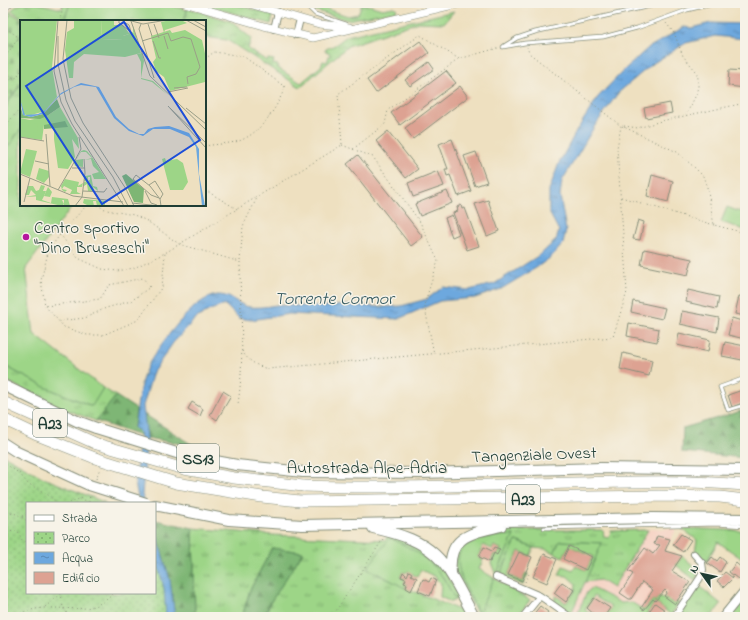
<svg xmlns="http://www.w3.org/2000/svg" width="748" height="620" font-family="'Indie Flower',sans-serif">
<defs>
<pattern id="grass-tufts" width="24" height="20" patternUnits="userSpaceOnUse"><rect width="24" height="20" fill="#9dd587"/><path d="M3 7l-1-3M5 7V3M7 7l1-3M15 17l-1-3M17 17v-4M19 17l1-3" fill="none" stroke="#7fae6f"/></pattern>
<pattern id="forest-firs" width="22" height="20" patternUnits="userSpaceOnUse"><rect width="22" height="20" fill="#7eb674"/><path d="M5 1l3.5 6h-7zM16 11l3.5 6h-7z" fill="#679560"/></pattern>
<pattern id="cemetery-stones" width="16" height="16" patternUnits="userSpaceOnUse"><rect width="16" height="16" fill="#9dd587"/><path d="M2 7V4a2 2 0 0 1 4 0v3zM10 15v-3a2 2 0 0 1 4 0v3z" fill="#7fae6f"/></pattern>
<pattern id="park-dots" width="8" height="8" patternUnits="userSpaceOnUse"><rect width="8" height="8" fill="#9dd587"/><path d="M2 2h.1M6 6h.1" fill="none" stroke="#7fae6f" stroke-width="1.8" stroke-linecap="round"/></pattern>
<pattern id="water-ripples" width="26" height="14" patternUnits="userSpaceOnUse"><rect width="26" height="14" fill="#6da8de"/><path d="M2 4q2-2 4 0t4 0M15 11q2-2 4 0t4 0" fill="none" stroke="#598ab5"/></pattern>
</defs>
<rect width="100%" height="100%" fill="#f7f3e8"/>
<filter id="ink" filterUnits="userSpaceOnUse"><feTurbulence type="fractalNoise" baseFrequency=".025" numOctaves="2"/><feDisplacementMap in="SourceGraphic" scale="8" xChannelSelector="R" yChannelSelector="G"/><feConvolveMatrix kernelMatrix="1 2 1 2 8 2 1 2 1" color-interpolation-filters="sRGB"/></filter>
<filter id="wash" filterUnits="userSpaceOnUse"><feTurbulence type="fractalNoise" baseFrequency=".012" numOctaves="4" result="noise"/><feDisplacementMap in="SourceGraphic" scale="16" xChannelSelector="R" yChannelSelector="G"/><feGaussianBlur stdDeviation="0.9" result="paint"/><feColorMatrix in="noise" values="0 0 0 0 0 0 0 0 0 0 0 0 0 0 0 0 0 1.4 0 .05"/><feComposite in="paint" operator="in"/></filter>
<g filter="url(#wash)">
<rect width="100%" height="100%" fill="#eee0c0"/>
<!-- built -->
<path fill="#f6d2c3" d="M677,528L665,551L682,556L644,610L631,602L622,603L592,588L587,592L576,617L571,614L604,537H609L611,531Z"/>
<!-- grass -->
<path fill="url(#grass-tufts)" stroke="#5e895e" d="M24,3H37L62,9L64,3H70L64,21H26L11,10L18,5Z
M198,3H230L273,15L271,24Z
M362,3L382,9L394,7L397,9L395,11L347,20L310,9L317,6L348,16L358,14Z
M188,8L230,21L251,38L248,49L267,61L268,59L274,60L273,64L278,65V68L301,83L321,66L323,61L327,62L330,53L325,51L326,49L335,45L347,36L454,11L444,23L418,22L348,46L300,87L227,40L205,37V21H184Z
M21,84V129L9,146L3,141V109Z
M3,365L45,387L91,406L103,388L116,396L96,421L49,403L3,379Z
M193,528L273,535L385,540L388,536L407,540L439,561L460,598L455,600L443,577L390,538L367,569L406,588L459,610L463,608L467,617H270L266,614L270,603L303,552L272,548L250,590L242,617H195Z
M509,530H603L604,537L609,538L611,531L648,530L613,588L600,580L585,582L601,543L560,541L554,553L545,549L534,548L516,541L499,576L496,575L514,535L470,542L460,575L479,612L494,578L530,600L517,617H479L455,572V555L469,537Z
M699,586L721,604L711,617H677Z"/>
<!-- forest -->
<path fill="url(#forest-firs)" stroke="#4e7a54" d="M116,396L136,409L134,427L138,430L140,436L96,421Z
M745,410V458L682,452L683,428Z
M144,414L194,446L147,438Z
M155,520L193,528L195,617H175L170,580L155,529Z
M272,548L303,552L270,603L264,617H242L250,590Z"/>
<!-- cemetery -->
<path fill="url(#cemetery-stones)" stroke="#5e895e" d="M9,11L24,21H21V83L3,109V20Z"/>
<!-- park -->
<path fill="url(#park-dots)" stroke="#5e895e" d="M3,455L46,479L106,503H27V593H155V555L164,588L166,617H3Z"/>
<!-- garden -->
<path fill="#9dd587" stroke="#5e895e" d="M70,3H163L187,10L184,21H64Z
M21,129V205H73L26,268L34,334L103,388L92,406L45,387L3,365V141L9,146Z
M745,198V230L721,222L727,207L740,212Z
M681,528L745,531V561L718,542L706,562L695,552L697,540Z
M514,535L496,575L491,563L494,554L498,555L501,549L494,546L492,549L483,545L478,557L483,560L479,569L494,578L479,613C470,594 442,555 471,542C484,536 501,536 514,535Z
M390,538C423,553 440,566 455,600L451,602L440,597L441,583L437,581L436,577L421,570L417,577L408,571L406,573L403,572L400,577L406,579L404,583L407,584L405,588L367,568Z
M516,541L534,548L530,556L519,551L508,575L522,582L526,573L528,574L523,585L500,575Z
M560,541L602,543L571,614L554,601L556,596L566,603L575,591L576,584L567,576L559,575L563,566L573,570L575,566L586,570L593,556L569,546L563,557L554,553Z
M682,556L700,571L695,580L676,565Z
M592,588L621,603L631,602L644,610L653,600L656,601L659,596L675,604L677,602L679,603L671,615L655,602L647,613L652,617H607L605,616L611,607L594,596L585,610L595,617H576L587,592Z
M743,599L745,600V617H728Z"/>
<!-- water -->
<path fill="url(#water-ripples)" stroke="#467289" d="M711,23L745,24V39L715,36L686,43L652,64L618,93L594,127L562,181L560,196L566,230L563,244L551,257L536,268L501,289L475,298L440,301L398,319L289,314L251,320L239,318L225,305L210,310L195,319L173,343L153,372L143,406L147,438L142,495L145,503H139L135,483L140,436L138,430L134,428C138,407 138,384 148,365C159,346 194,296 218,295C229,295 233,300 243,305C251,309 266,307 276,305L325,307L343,305L383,307L401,306L427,299L443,287L469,290L494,284L541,254L556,240L559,231L549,212V190L559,163L577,130L598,97L625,69L648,48L684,27L691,28Z
M155,529L170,580L175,617H166L164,588L155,555Z"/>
<g id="blocks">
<!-- building -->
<path fill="#dda292" d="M420,41L429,53L376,93L367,80Z
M429,62L434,69L410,86L405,80Z
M729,70L745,71V88L728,86Z
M446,71L456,83L400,125L391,113Z
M460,86L468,97L413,139L405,128Z
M670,103L672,113L646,118L644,108Z
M388,131L418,169L406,178L376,141Z
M452,139L471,191L458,196L450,175L447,176L445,169H448L439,144Z
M476,152L487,182L475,186L464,156Z
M358,155L423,237L411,246L347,164Z
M438,171L444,186L413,197L408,183Z
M652,175L673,181L668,202L647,196Z
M447,191L452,203L420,216L415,204Z
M488,200L499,231L487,236L475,204Z
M461,205L462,209L465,208L479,246L467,250L453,213L458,211L457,207Z
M452,215L459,234L452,237L445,218Z
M638,220L644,222L640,240L633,239Z
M644,249L692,259L688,275L641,265Z
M688,290L719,297L717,309L686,302Z
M739,296L745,297V316L735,314Z
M633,301L665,308L662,319L631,312Z
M682,311L719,318L717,332L680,324Z
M732,318L745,322V339L728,335Z
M629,323L659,329L657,342L627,336Z
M679,333L710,340L708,352L677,345Z
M725,342L745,346L742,360L722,356Z
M623,353L652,360L649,376L620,369Z
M745,389V402L732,407L728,395Z
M223,391L231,396L217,420L210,415Z
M192,402L203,409L200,416L188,409Z
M681,534L691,540L683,552L673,545Z
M657,536L670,539L665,551L682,556L672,571L690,582L675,604L664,596L667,592L665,590L655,601L653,599L644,610L641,608L653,590L642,582L631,599H629L620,593L633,574L628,571L645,548L653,554L657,549L660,545L654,544Z
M569,546L592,557L586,570L563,559Z
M484,547L492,551L494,547L500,549L497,555L494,553L490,562L479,557Z
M519,552L532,557L522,581L508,575Z
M544,554L557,559L547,583L533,577Z
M712,557L717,561L720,557L726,562L720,572L707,563Z
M736,563L745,571L738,579L729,572Z
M409,571L412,573L411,575L417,578L411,591L406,588L407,584L404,583L406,579L401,577L403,572L407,576Z
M725,572L733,578L724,587L717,581Z
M431,578L436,580L430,596L418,591L423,579L429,582Z
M562,582L574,590L566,602L554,593Z
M594,598L610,608L604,617H597L587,608Z
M655,603L665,610L659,617H653L648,613Z
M540,606L548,612L546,615L549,617L532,616Z"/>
</g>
</g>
<g filter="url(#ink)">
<use href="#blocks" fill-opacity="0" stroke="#868e7a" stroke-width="1"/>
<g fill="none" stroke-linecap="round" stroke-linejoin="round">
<defs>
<path id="service" d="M53,3H55
M304,3L315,14L346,24
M3,12L12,3
M504,46L517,38L535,32L664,3
M503,47L525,43L603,37L637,28L687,10L717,3
M745,378L720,387L728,410L745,405
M544,528L717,524L745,526"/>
<path id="minor" d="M274,29L278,12
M296,35L300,19
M496,577L540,596L570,617
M523,617L540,596
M674,617L700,578L703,570L702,563L694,554"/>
<path id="tertiary" d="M184,3L264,26L313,38L462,3
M246,3L319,24L349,27"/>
<path id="secondary" d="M723,617L745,590"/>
<path id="trunk" d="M3,385L77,421L96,428
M3,443L17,452L89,485
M303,472L421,473L601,468L745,470
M155,505L229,520L302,525L653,518L745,519
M373,528C439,542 445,561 474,617
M451,573C447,535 473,533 501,526"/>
<path id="motorway" d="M3,402L97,444
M3,419L37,435L95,458
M303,486C393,489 483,485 572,483C630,482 687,480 745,485
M300,501L659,496L720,497L745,500"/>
</defs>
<!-- service casing -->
<use href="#service" stroke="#868e7a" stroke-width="4.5"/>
<!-- minor casing -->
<use href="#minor" stroke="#868e7a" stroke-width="8"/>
<!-- tertiary casing -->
<use href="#tertiary" stroke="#868e7a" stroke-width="8"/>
<!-- secondary casing -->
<use href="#secondary" stroke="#868e7a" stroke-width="10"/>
<!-- trunk casing -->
<use href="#trunk" stroke="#868e7a" stroke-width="12"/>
<!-- motorway casing -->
<use href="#motorway" stroke="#868e7a" stroke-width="12"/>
<!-- path -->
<path stroke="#868e7a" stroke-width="1" stroke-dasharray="1 3" stroke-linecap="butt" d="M59,21L62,13L60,4
M3,23L10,13
M666,23L674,33L683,56L696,71L698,78V87L695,97L686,115
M3,26L21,39
M205,59L214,52L243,56L285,87C277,108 261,133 239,141C229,144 216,144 205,146
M3,60L19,37
M3,70L15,79L21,71
M3,89L12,77
M622,126L677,152L695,168L703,176L707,187L714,225L745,233
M624,126L638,128L661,121L745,103
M3,128L21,108
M342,144L338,94L420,35L459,59L498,48
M342,145L373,157L420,222L438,261L426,299L425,308L434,354
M353,149L385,124L388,110L459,59
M205,190L237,209
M621,197L714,225
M87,205L60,234L78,258L102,269L117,271L134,268L165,253L342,145
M97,205L107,210L134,215L147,221L179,244L240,262C240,309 245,357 238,404
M60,235L49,249L41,280L45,306L64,327L87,335H103L138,320L162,287L165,253
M240,261L243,226L258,196
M46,306L100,299L109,285L143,278L150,287L131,301L106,308L85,318L59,321
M242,351C248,361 257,366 268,369L613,337L627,292L617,148L621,126L529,53L527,47
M3,462L20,474L27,483L47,494L57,503
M96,479L100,468
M89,502L90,495
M70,503L81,498L89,503
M3,512L17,514L27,521
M22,516H27
M3,532L18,531L22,540L27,542
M525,582L529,574L526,572
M61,593L63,608L70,617
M45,607L61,594
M9,617C20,614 33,608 45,608C72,607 92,615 114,593
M332,617L383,539"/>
<!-- service -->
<use href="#service" stroke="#fff" stroke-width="3"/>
<!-- minor -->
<use href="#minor" stroke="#fff" stroke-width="6"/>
<!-- tertiary -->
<use href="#tertiary" stroke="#fff" stroke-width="7"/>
<!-- secondary -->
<use href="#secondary" stroke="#fff" stroke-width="8"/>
<!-- trunk -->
<use href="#trunk" stroke="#fff" stroke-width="10"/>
<!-- motorway -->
<use href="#motorway" stroke="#fff" stroke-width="11"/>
<defs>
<path id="trunk-bridge" d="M96,428L183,455L237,465L303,472
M89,485L146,503"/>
<path id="motorway-bridge" d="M97,444L184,469L234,478L303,486
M95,458L176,483L262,497L300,501"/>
</defs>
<!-- trunk-bridge casing -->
<use href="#trunk-bridge" stroke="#868e7a" stroke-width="12" stroke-linecap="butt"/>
<!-- motorway-bridge casing -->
<use href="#motorway-bridge" stroke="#868e7a" stroke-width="12" stroke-linecap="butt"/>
<!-- trunk-bridge -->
<use href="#trunk-bridge" stroke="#fff" stroke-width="10"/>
<!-- motorway-bridge -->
<use href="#motorway-bridge" stroke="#fff" stroke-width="11"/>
</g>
</g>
<!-- markers -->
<circle fill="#b5179e" stroke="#f7f3e8" stroke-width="1.5" cx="26" cy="237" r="4"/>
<g text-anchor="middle" stroke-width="3" stroke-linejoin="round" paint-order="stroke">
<!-- shield labels -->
<g fill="#f7f3e8" stroke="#60746a" stroke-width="1">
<rect x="33" y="409" width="34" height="28" rx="3"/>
<rect x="177" y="444" width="42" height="28" rx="3"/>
<rect x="506" y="485" width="34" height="28" rx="3"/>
</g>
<g font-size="16" font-weight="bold" fill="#1f3d34">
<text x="50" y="429">A23</text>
<text x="198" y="464">SS13</text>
<text x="523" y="505">A23</text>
</g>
<!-- poi labels -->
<g font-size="17" fill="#1f3d34" stroke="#f7f3e8" text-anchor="start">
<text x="34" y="233">Centro sportivo<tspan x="34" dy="20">"Dino Bruseschi"</tspan></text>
</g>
<!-- street labels -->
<g font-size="17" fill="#1f3d34" stroke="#f7f3e8">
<text transform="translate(534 454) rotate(-2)" y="6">Tangenziale Ovest</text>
<text x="367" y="473">Autostrada Alpe-Adria</text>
</g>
<!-- water labels -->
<g font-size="18" font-style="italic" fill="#32585e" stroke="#f7f3e8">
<text x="334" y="304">Torrente Cormor</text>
</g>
</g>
<!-- overview -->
<g transform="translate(20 20)">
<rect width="186" height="186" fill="#eee0c0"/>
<path d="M81,0H84V14H103V5L109,13L113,12V6L115,12L103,16V20L82,19ZM150,0H161L167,3L145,10L144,13L141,2ZM122,33L124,41L121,58L133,61L148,75L132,62L121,59V42L117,34ZM40,87L58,118L59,129L52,119L55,137L48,149L38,148L34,119V107H36L24,105L22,120L0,117V98L10,100L27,96ZM6,129L17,131L10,157L0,153ZM61,131L64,130L67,131L72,137L86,159H74L72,154L79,152L73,146L71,139L64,140L72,138L66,132H61L56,140L63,139V147L55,146L54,143ZM19,148L29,151V157L24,163L16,159ZM28,167L32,172L30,177L24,176L22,180L31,183L32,177L48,179L50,186H44V180H42L44,184L42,186L16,180V175L24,176Z" fill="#9dd587"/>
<path d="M37,79L40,87L27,96L20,99L0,98V85L3,95L11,97L23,94ZM45,101L48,107L24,109V105ZM106,154L124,169L123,183L114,182L102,156Z" fill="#7eb674"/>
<path d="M84,0H94V5H103V14H84Z" fill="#9dd587"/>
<path d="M0,0H37L32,47L37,77L25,91L8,96L4,94L0,79Z" fill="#9dd587"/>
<path d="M54,0H81L82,19L102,20L103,16L115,12L121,33L105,37L64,34L54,42L53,58H49L45,30L47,12L54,8ZM150,10L152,13L165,10L182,20L186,38L185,62L150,71L144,57L136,51L133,42L136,38L131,16ZM3,102L18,104L17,113L2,111ZM145,138L146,141L157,139L163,143L168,162L163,170H150L142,139ZM71,155L73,166L77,167L78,171L73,167L74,171H68L67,164L64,166V162L70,160V157H68V161H64L65,156ZM45,159L59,162L58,166L63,163L62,167H57V172L61,174H50L52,170L44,166L42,169L47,170L45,172L42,170L41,166ZM21,165L25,166L23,171H26L24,176L5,177L16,175L11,170L9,175H5L8,166H13L16,171L19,170ZM64,179L85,181V186H77L76,181H73L74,186H69L63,183Z" fill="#9dd587"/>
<path d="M61,63L79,67L96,97L109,109L119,114H124L128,109L135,107L149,106L169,113L179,129V154L185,186H182L176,127L169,117L150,109H133L123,116L109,111L94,98L76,67L61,65L54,67L40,75L23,94L11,97L3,95L0,79L5,95L18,94L26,90L41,73Z" fill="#6da8de"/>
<path fill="none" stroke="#9b9f88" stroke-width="1" d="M38,0L34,51L41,82L52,104L104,186M47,0L43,39L51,78L63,103L106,169L114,186M99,0V3L111,12L109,5L101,0M108,0L123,4L147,0M166,0L186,11M173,0L186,7M111,1L130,56L186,110M121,4L119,9L134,58M128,4L132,16M134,4L139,18M38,16V44L46,80L55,101L93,157L108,186M144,16L148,29M122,21L148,13L151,21L163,17L171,19L180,47L176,54L167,57L168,64M133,21L139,38H141M154,68L167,67M148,72L168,68M148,86L186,128M150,88L186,123M166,88L186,104M26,114L30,166M0,117L24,121M15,141L29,144M52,146L61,129L59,117M52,148H65M0,154L53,176L103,182M129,165L135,161L143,174L140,179M38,170L52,146M63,171L84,172L87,168M125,171L131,183L137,185M139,178L131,175L113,159L116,155L130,166L140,179L141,186M4,182L10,158M112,183L140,186M55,186L62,177L65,153L64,139"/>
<path fill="#1d4ed8" fill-opacity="0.15" stroke="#1d4ed8" stroke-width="2" d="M104,2L180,120L82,184L6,66Z"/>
<rect width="186" height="186" fill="none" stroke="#1f3d34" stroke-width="2"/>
</g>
<!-- margin -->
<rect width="748" height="620" fill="none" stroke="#f7f3e8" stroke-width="16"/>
<!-- legend -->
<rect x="26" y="502" width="130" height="92" fill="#f7f3e8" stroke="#a1aaa0"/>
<rect x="34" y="515" width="20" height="6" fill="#ffffff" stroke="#a1aaa0"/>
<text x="62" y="522" font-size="12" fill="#1f3d34">Strada</text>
<rect x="34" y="532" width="20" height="12" fill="url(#park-dots)" stroke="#a1aaa0"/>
<text x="62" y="542" font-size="12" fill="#1f3d34">Parco</text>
<rect x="34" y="552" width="20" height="12" fill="url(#water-ripples)" stroke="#a1aaa0"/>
<text x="62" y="562" font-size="12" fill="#1f3d34">Acqua</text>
<rect x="34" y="572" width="20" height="12" fill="#dda292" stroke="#a1aaa0"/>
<text x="62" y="582" font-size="12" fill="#1f3d34">Edificio</text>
<!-- north arrow -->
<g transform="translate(702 574) rotate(303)" stroke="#f7f3e8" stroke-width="3" paint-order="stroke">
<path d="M0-3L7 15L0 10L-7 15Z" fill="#1f3d34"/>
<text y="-6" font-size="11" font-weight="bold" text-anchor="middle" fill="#1f3d34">N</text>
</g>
</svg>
